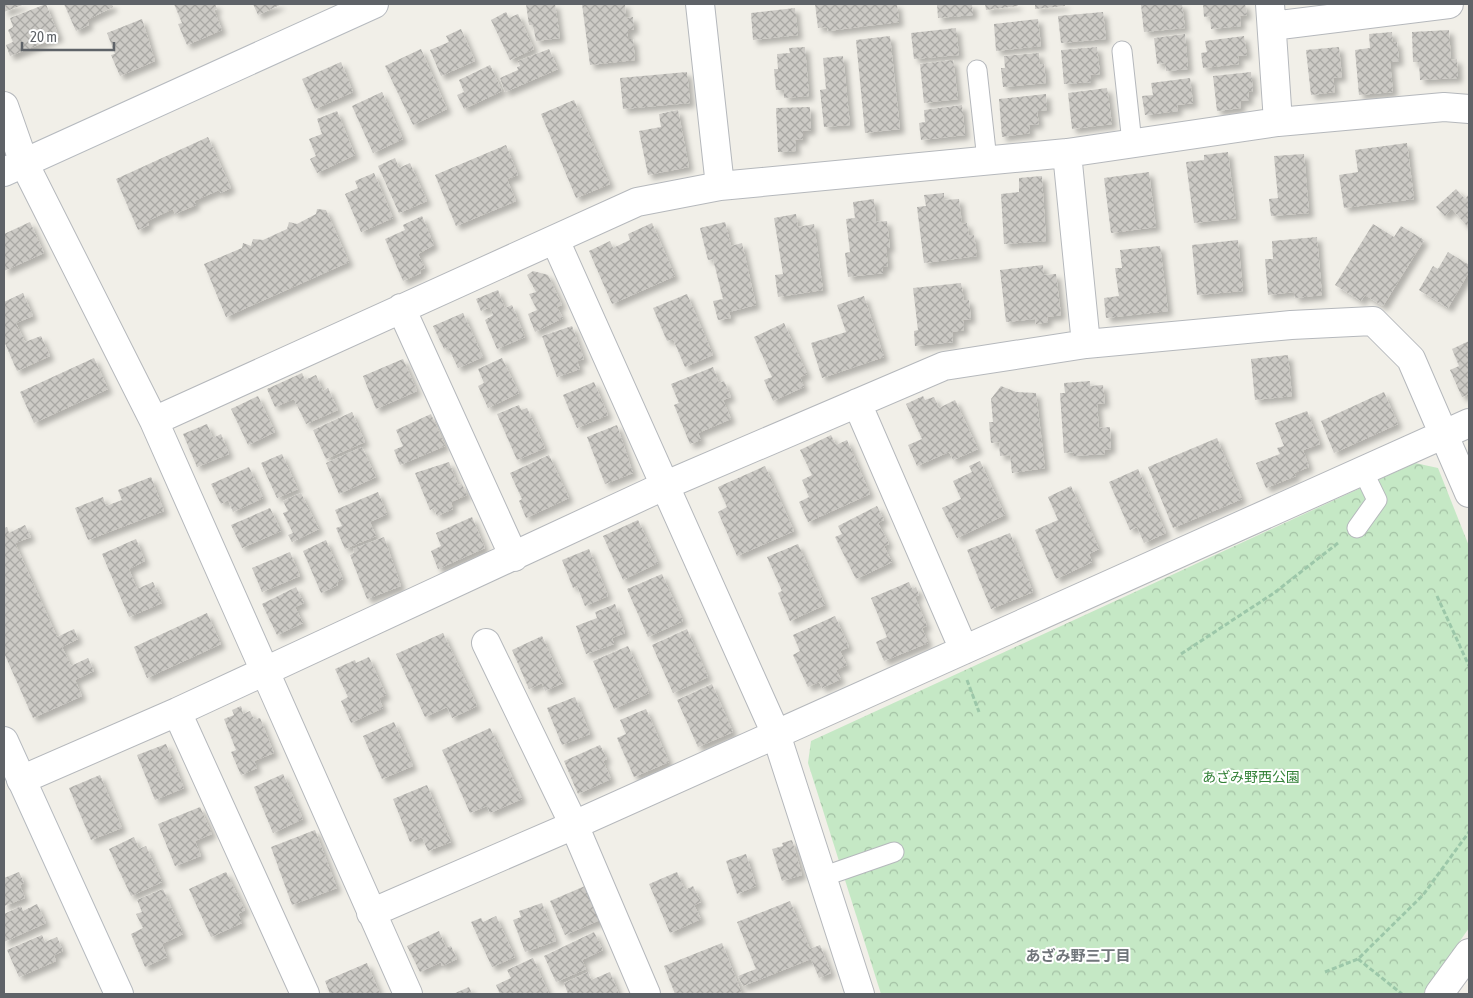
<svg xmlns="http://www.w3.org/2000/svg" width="1473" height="998" font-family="'Asap Condensed','Noto Sans JP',sans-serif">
<defs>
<pattern id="forest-crowns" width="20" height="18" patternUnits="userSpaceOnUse" patternTransform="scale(1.25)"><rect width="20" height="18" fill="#c5e8c5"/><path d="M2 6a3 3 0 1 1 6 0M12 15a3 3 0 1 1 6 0" fill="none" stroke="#a3c0a4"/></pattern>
<pattern id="building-cross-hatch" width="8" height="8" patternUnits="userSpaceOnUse" patternTransform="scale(1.25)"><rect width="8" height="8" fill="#cccac5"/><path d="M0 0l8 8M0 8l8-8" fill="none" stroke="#a9a8a4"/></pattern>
<filter id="shadow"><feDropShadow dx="4.5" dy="4.5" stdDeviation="2.5" flood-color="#0004"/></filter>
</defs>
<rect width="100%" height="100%" fill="#f1efe8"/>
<!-- forest -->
<path fill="url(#forest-crowns)" d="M1415,463L1438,468L1469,546V928L1423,994H881L808,763L811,741Z"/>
<!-- building -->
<path fill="url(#building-cross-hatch)" filter="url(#shadow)" d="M4,4H25L4,12Z
M46,4L59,37L10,56L6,45L13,42L8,30L13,27L10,18Z
M64,4H112L113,7L87,20L89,25L76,31Z
M174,4H215L217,9L214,10L222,30L187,45L178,24L182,23Z
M253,4H282L258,15Z
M526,4H555L560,38L536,41L533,25H529Z
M582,4H625L626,18L633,17L634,30H628V39H633L635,60L590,65Z
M815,4H897L899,22L828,31L827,27L818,28Z
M937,4H972L973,15L938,18Z
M985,4H1017L1018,6L986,10Z
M1035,4H1064L1065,6L1035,9Z
M1156,4H1182L1185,28L1144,32L1141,5Z
M1203,4H1245L1247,15L1240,16L1241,26L1211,29L1210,16L1204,17Z
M795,8L798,35L753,40L751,13Z
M506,12L509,18L518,14L534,49L510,60L491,20Z
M1103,12L1106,39L1061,43L1058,16Z
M142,19L155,61L120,76L111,55L115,54L107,33Z
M1038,19L1041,46L996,51L994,24Z
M956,28L959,55L914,59L911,33Z
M461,29L475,61L441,76L430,50L449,42L446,36Z
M1449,30L1451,60L1457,59L1458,78L1420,80L1419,62H1413L1412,32Z
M1392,32L1393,42H1397L1399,61L1390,62L1393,92L1359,95L1355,50L1370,48L1369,34Z
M1185,34L1188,69L1166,71L1165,63L1157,64L1154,38Z
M890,36L900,129L865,133L856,40Z
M1244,36L1247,55L1238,56L1239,64L1203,68L1201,53L1207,52L1205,41Z
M805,47L809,96L784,98V90H776L774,69H778L777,54L790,53L789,48Z
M1097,47L1100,74L1090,75L1091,82L1064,84L1061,50Z
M1339,47L1342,77L1333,78L1335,92L1311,95L1306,50Z
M421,49L447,109L413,125L385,66Z
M549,49L558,69L505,92L500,78L518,70L517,67L520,66L518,61Z
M1039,53L1040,64H1044L1046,83L1003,87L1001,68H1005L1004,56Z
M843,56L850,125L824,127L820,90L826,89L823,58Z
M953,60L958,99L924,103L920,64Z
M341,62L353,92L315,109L302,79Z
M490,65L502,91L464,109L457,95L464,92L459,80Z
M687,72L690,103L623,109L620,78Z
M1251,72L1253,91L1248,92L1249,100L1240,101L1241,108L1217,111L1213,76Z
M1190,78L1193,103L1177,105L1178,111L1145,115L1142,96L1153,95L1151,83Z
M1107,88L1112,124L1072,129L1068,93Z
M382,92L403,139L373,153L352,106Z
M1046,94L1047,110L1037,111L1039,124L1029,125L1030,133L1002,137L999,99Z
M574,100L610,184L576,198L541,114Z
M962,105L965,135L921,140L919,123L925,122L924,110Z
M810,107L811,130L803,131V139L795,140L796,151L778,152L776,108Z
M678,110L689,167L648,175L639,131L661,127L659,114Z
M337,111L355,155L317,173L310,159L316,156L309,139L322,134L317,119Z
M208,137L231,188L221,193L219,190L194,201L196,205L175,214L173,209L147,221L149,225L138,230L116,179Z
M1407,143L1414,199L1344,208L1339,175L1358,172L1355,150Z
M506,145L518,175L507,179L516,201L456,226L435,175Z
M1228,152L1236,218L1194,223L1186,162L1204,160V155Z
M1304,154L1309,213L1271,216L1269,199L1278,198L1274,156Z
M395,158L399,168L410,163L427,201L399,213L378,166Z
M1149,172L1156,227L1111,233L1104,178Z
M374,173L393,218L361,232L345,194L358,188L355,181Z
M1042,176L1046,241L1004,244L1001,194L1019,192V178Z
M1456,189L1465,199L1469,194V224L1467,226L1452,209L1445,216L1436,207Z
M944,193V200L959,199L962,224L967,223L969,235H974L977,256L924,263L917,207L926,206L924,195Z
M874,199L876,222L887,221L890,248H886L888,266L883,267V273L848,277L845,253L850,252L846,219L855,218L853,202Z
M317,209L326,210L349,262L226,317L204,264L242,248L243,243L251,246L253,239L263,240L287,229L289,222L297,224L316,214Z
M796,214L798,227L814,224L823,290L778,297L775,275L783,274L774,218Z
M422,216L434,245L418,254L425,268L420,270L421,273L403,281L385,239L405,230L403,225Z
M30,222L44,253L4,271V234Z
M725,222L731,246L742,243L756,305L729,312L731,318L718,320L713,301L723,299L713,259L708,260L700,228Z
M652,223L675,276L612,304L589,251L610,241L613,248L630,240L628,234Z
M1373,224L1394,237L1401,226L1424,240L1383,306L1365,295L1361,301L1335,285Z
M1317,237L1322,295L1295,298L1294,292L1268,295L1265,259H1273L1272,241Z
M1238,240L1243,291L1197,295L1192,245Z
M1160,246L1168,311L1106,318L1104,298L1119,296L1115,268H1122L1120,250Z
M1448,252L1469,265V272L1448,308L1419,290L1433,266L1438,269Z
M1043,265L1044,275L1056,274L1061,315L1047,317L1048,322L1036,324L1035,319L1006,322L1000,270Z
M533,271L548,275L562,305L557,307L563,318L535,332L528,314L537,310L529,294L536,292L527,275Z
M961,283L964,300H969L971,319L963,320L964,330L952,332L953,342L915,346L914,331L918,330L913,288Z
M498,290L505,308L512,305L525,337L497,349L485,320L493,315L490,307L481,311L476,299Z
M23,293L33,316L16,323L25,342L41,336L50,356L17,371L4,341V302Z
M687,294L713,355L685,367L673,339L667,341L653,308Z
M864,296L884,357L822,378L811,343L846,332L837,305Z
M463,313L483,357L458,368L448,347L444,349L433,326Z
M784,323L807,374L800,377L804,387L773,401L764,380L772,377L754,337Z
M572,326L584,359L577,361L580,369L557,377L542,336Z
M1469,341V394L1462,397L1450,370L1459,366L1452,349Z
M1288,355L1292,396L1255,400L1251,359Z
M94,358L108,389L34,423L20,392Z
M502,358L519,393L488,408L478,386L484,383L478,369Z
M403,359L417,391L376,409L363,376Z
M713,367L719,383L724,381L731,397L723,400L731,419L698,433L701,440L690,444L674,405L679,403L671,384Z
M302,373L305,380L316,375L323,391L328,388L338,410L306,424L294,399L275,407L267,389Z
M1090,381V386L1103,385L1105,403L1097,404L1099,428L1110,427L1111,449L1104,450L1105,454L1073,456V452L1064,453L1060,393H1065L1064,383Z
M594,382L608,415L577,428L563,395Z
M1001,386L1016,392L1036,393L1045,468L1012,473L1010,455L1000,456L999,442L991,443L989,422H993L991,399Z
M1384,392L1398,424L1334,453L1321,421Z
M258,396L275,432L248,445L231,409Z
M923,396L925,400L934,397L939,408L955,400L978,449L953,460L949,452L917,466L908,445L922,439L906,404Z
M519,405L521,410L527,408L545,448L517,460L497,414Z
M1307,411L1320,444L1303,450L1309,467L1294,473L1296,476L1266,488L1256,463L1280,454L1277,448L1284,446L1275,423Z
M352,412L365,442L326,459L313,430Z
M431,414L445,446L400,465L394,450L403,446L396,430Z
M207,424L213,438L221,434L229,454L197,467L183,434Z
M617,425L633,473L605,484L587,437Z
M831,435L836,445L847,440L870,494L808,522L799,502L809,497L802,480L812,475L800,450Z
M1217,438L1242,499L1173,528L1148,467Z
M362,447L376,477L339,494L326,463Z
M282,454L298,489L277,498L261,463Z
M549,455L569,498L526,518L519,501L522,499L510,473Z
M980,461L1005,515L957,538L942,508L961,499L953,481L972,472L969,466Z
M449,462L458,485L462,484L467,495L451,502L453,509L437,516L434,508L430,510L415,473Z
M765,466L794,531L737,556L718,512L727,507L718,487Z
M249,467L263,498L233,512L228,500L221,504L211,484Z
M1138,469L1166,533L1144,543L1137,527L1130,530L1109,482Z
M151,477L164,511L88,540L75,508L103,497L106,506L122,500L118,490Z
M1071,486L1099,549L1089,554L1092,562L1056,579L1035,530L1058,520L1048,497Z
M378,492L387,514L370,522L376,536L345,549L336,528L342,526L335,510Z
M301,493L319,529L292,542L288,535L293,533L283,513L288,511L283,501Z
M877,506L884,520L878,523L889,544L884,546L892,562L856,579L835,537L842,534L838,526Z
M270,508L281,531L242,548L231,525Z
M472,517L485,548L438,569L431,551L441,546L436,533Z
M638,520L658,563L623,580L603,536Z
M25,525L31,537L15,543L57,637L74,629L78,639L62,647L71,666L88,658L94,671L75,680L82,696L33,718L4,653V528L7,527L9,533Z
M1010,533L1033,592L991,609L967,550Z
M384,537L401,586L367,599L350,555L354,553L353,549Z
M136,539L145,561L129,569L137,589L153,582L162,603L129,617L102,554Z
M326,540L343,579L337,582L338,585L321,593L303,551Z
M798,544L825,605L790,621L778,593L782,591L767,557Z
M589,549L608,596L585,606L577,586L573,588L562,560Z
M290,552L300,576L262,592L252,568Z
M662,574L683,621L648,637L627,589Z
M909,582L912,589L916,587L919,595L915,597L927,626L922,628L928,643L884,661L876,642L887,637L871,598Z
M296,587L304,603L295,607L303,623L277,635L262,604Z
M615,604L625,633L612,638L614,644L586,654L576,626L597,618L595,612Z
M207,613L221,644L147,678L134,647Z
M835,616L849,647L840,651L847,665L836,670L841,679L822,688L819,682L808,687L793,655L800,651L793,635Z
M687,629L708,677L673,693L652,645Z
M443,633L477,706L452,718L447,707L425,717L396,654Z
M542,636L563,683L545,691L542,683L529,689L512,650Z
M628,646L649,693L614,709L593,661Z
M369,657L386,695L379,698L383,708L351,723L341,701L348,697L335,669L355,660L356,663Z
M712,684L733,732L698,747L677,700Z
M575,697L590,734L562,745L547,708Z
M241,706L243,714L250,711L254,720L260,718L274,753L254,761L257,768L241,775L231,752L236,750L224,719L234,715L232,710Z
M646,709L669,762L634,777L617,738L626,734L620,720Z
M394,722L413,766L382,779L363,736Z
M490,728L522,799L490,813L487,806L470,813L442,750Z
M166,744L184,788L155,800L137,755Z
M600,745L607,759L603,761L611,779L578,794L564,761Z
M283,774L303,819L273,833L254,787Z
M100,775L122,828L91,840L69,788Z
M427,785L451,842L428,851L422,837L410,842L393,799Z
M200,807L212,834L195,841L201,856L175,866L158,824Z
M315,830L337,888L292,905L271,847Z
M134,837L139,849L146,846L162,882L131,896L109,849Z
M792,840L802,875L782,881L772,849L783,846L782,843Z
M746,854L756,886L737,894L726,861Z
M19,872L24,883L20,885L25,898L4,906V878Z
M226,872L245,910L238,914L242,923L211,937L189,889Z
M677,872L685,890L693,886L701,902L694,905L701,919L670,933L649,884Z
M585,886L600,920L565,935L550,901Z
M163,889L183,934L162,944L167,957L145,967L131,934L143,928L136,914L142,912L137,900Z
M790,901L810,949L820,945L831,973L819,978L811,959L743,986L738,976L756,969L737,922Z
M542,903L556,941L525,952L513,920L521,917L519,911Z
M37,904L46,923L4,942V914L21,906L23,911Z
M496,916L515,957L492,967L471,922L481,918L483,922Z
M439,931L446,948L451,946L457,959L442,966L441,962L420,972L407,946Z
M594,932L603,950L582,960L586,969L556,982L544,956Z
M42,935L45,942L57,937L63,951L54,955L56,961L19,977L7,950Z
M722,943L742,994H675L664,966Z
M533,958L549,994H500L496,985L511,978L507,970Z
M367,963L380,994H330L325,981Z
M588,972L591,980L610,972L619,994H568L564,983Z
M469,987L472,994H453Z"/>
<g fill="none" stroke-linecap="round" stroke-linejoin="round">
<defs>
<path id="lane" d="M1122,51L1132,143
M977,70L987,160
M1357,528L1377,500L1363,471
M822,877L894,852"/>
<path id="street" d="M700,4L720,186
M1270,4L1278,122
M1272,26L1449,4
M4,106L24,163L154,421L408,994
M1067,153L1086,344
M555,240L776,734L860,994
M401,308L514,557
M857,403L964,650
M154,421L637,202L720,186L1067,153L1278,122L1444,107L1469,109
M486,643L574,825L646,994
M177,712L305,994
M21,780L177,712L666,485L944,366L1086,344L1291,325L1373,321L1411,359L1469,493
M371,913L574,825L1469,423
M1439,994L1469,953"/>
<path id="secondary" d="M4,172L374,4
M4,741L119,994"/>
</defs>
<!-- lane casing -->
<use href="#lane" stroke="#b5b8bc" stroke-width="21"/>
<!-- street casing -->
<use href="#street" stroke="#b5b8bc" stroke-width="30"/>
<!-- secondary casing -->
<use href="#secondary" stroke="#b6babf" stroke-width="30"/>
<!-- path -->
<path stroke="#9cc7a9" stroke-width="3" stroke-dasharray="5 2.5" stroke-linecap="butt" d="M1437,596L1469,666
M1181,654L1274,593L1338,543
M967,680L979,712
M1358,959L1402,994
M1325,972L1358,959L1423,895L1469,832"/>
<!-- lane -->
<use href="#lane" stroke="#fff" stroke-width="19"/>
<!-- street -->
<use href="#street" stroke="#fff" stroke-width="28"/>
<!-- secondary -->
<use href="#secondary" stroke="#fff" stroke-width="28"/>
</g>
<g text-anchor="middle" stroke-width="4" stroke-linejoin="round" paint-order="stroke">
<!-- park labels -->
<g font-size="14" fill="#348238" stroke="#fff">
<text x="1251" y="782">あざみ野西公園</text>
</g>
<!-- neighbourhood labels -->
<g font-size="15" font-weight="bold" fill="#70757a" stroke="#fff">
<text x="1078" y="961">あざみ野三丁目</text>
</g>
</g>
<!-- border -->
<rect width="1473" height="998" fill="none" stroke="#5f6368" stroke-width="10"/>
<!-- scale -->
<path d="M22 42v8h92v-8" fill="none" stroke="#5f6368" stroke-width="2.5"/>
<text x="30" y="42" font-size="15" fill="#5f6368" stroke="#ffffff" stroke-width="4" paint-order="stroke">20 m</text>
</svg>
